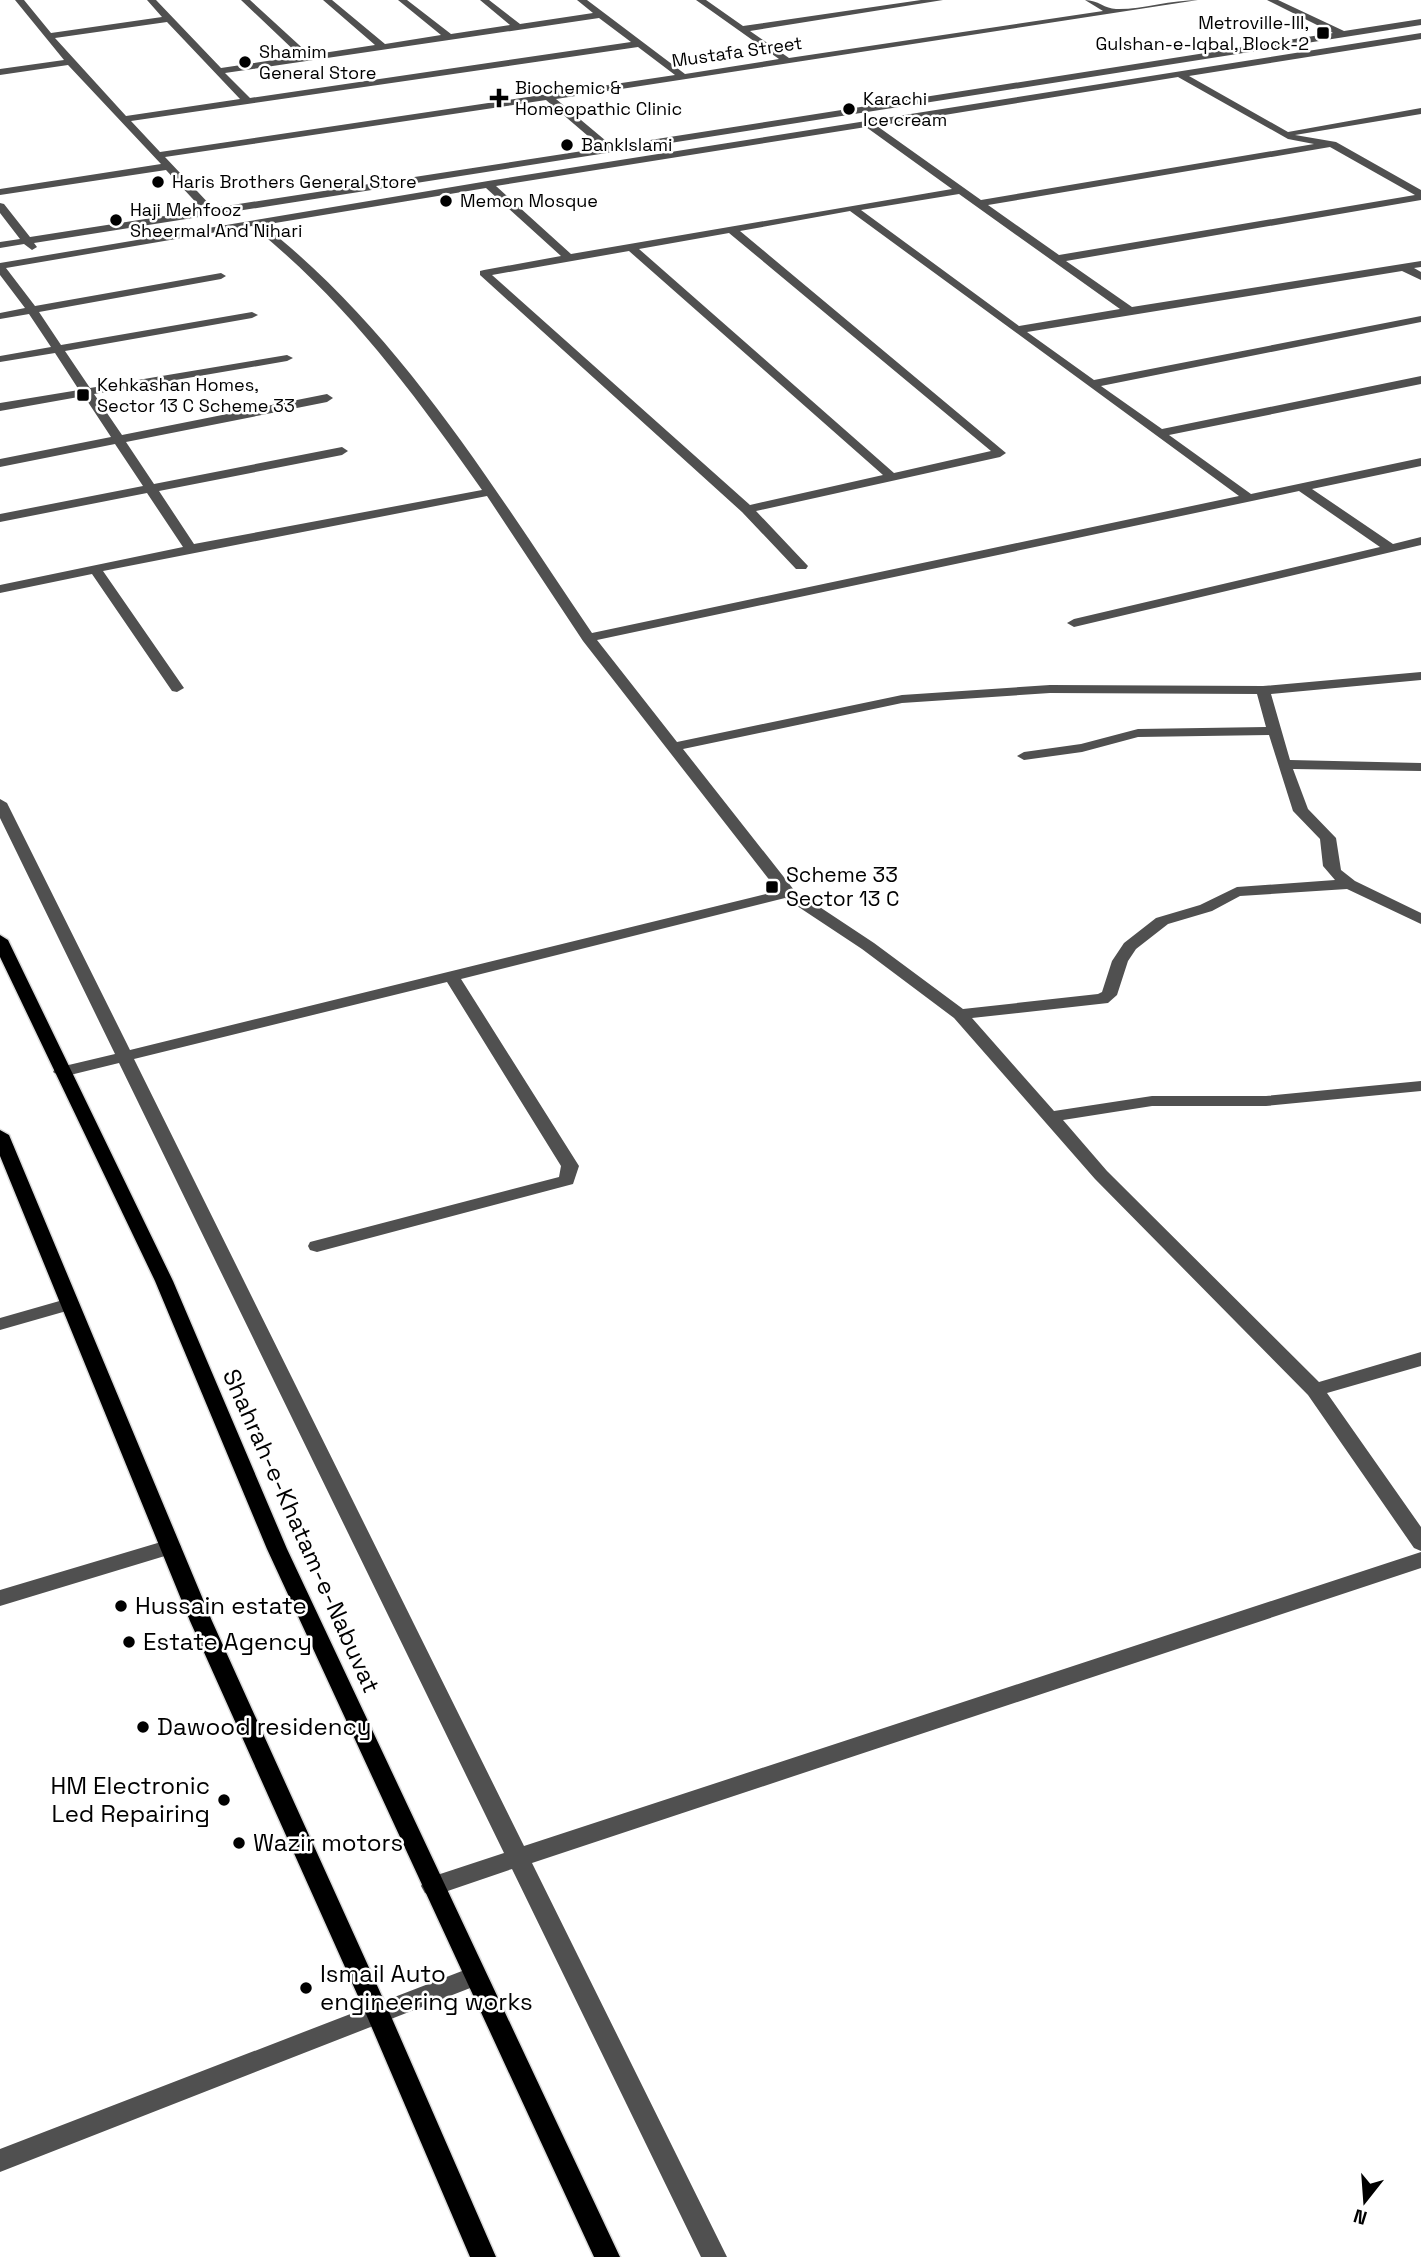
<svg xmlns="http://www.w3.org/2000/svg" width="1421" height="2257" font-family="'Space Grotesk',sans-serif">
<rect width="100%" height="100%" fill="#fff"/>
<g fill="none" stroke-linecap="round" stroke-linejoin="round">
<defs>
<path id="major" d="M0,935L8,940L173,1281L287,1549L620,2257H594L267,1549L155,1281L0,957Z
M0,1130L9,1135L212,1621L390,2014L496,2257H470L366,2014L190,1621L0,1156Z"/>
</defs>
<!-- major casing -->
<use href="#major" stroke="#dbdbdb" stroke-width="3"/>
<!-- minor -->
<path fill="#505050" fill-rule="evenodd" d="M15,0H24L51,33L162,17L147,0H156L221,68L300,56L241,0H250L310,55L375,45L323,0H332L385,44L441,35L398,0H407L451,34L510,25L480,0H489L520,24L593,13L577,0H587L685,74L779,59L696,0H706L743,26L921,0H943L750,31L789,58L1103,11L1085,0C1098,0 1105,9 1116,9C1139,10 1171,0 1198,0L556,99L612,146L1333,33L1267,0H1278L1344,31L1421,19V25L34,243L37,247L32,250L24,244L0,248V242L20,239L0,213V203L4,204L30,237L203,210L166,170L0,195V189L161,164L68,65L0,75V69L64,60ZM599,18L631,42L250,98L225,73ZM167,22L240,99L126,116L55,38ZM638,47L675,75L160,152L131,121ZM546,100L602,148L213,208L165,157Z
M1421,33V39L1189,76L1288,132L1421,108V114L1295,135L1336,142L1421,190V200L1066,261L1132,307L1421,261V267L1414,268L1421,272V280L1402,271L1027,332L1094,380L1421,316V322L1101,386L1162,429L1421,376V384L1169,435L1251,494L1421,458V466L1312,489L1393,544L1421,537V545L1074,627L1067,623L1074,619L1380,547L1299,491L597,640L677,742L902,695L1050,685L1263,686L1421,672V680L1271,694L1290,760L1421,763V771L1293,769L1308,809L1336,838L1341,870L1355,881L1421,913V924L1347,889L1240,896L1212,911L1168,924L1136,949L1128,961L1117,995L1108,1003L972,1018L1054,1111L1152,1096H1266L1421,1081V1091L1266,1106H1152L1063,1120L1107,1171L1319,1382L1421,1352V1366L1327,1393L1421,1527V1551L1414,1548L1308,1395L1095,1179L954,1018L862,949L785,898L461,979L579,1166L573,1184L317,1252L310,1250L308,1246L310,1242L559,1177L561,1166L447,982L134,1059L524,1846L1421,1552V1568L532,1863L727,2257H701L512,1869L433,1896L425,1893L421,1886L425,1879L504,1853L119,1063L62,1077L53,1072L56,1068L115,1054L0,818V799L7,803L130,1050L778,891L583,641L487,496L103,571L184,688L177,692L172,691L92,574L0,593V585L183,547L147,493L0,522V514L143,486L115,444L0,467V459L111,437L84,396L0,411V403L79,390L55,353L0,362V356L51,347L29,314L0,319V313L25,308L0,275V263L488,181ZM1178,77L1288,139L1314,144L981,200L877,126ZM866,127L952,189L571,254L496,186ZM1330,147L1415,195L1059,255L988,205ZM486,188L561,256L484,270L480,271V275L742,512L796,569H806L808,566L756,511L1000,457L1006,453L740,231L850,211L1239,496L592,633C494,489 401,333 263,225ZM959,194L1120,309L1019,326L861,210ZM252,226C345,300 414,393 482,490L194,544L159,491L342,455L348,451L342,447L154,484L126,442L327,402L333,398L327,394L122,435L94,394L287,361L293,358L287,355L90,388L65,351L252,318L258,315L252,312L61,345L39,312L221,279L226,276L221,273L35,306L6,268ZM729,233L991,451L894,473L639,249ZM629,251L883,475L750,505L492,275ZM1050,693L1257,694L1266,727L1138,729L1081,744L1024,752L1017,756L1024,760L1082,752L1138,737L1269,735L1293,811L1320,839L1323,866L1335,880L1237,887L1200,905L1156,918L1124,943L1112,961L1102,992L1098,994L963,1009L874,943L794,890L683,749L902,703Z
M70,1298L77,1300L79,1304L77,1308L0,1330V1318Z
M171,1539L178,1542L181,1547L178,1552L0,1606V1590Z
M475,1966L483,1969L487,1976L483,1983L0,2172V2149Z"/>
<!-- major -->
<use href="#major" fill="#000" fill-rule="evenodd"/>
</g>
<!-- markers -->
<g fill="#000" stroke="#fff" stroke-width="2.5">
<rect x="1316" y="26" width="14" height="14" rx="3.5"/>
<circle cx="245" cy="62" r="7"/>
<path d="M495.5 87.5h7v7h7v7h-7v7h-7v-7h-7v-7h7z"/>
<circle cx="849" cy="109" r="7"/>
<circle cx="567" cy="145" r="7"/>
<circle cx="158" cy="182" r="7"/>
<circle cx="446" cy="201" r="7"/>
<circle cx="116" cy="220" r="7"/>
<rect x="76" y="388" width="14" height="14" rx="3.5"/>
<rect x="765" y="880" width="14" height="14" rx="3.5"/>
<circle cx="121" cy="1606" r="7"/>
<circle cx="129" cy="1642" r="7"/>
<circle cx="143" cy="1727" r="7"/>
<circle cx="224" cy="1800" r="7"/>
<circle cx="239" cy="1843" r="7"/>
<circle cx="306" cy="1988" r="7"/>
</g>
<g text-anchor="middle" stroke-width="5" stroke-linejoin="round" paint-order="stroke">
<!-- far-poi labels -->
<g font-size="18" fill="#000" stroke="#fff" text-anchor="start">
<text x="1309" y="29" text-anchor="end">Metroville-III,<tspan x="1309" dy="21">Gulshan-e-Iqbal, Block-2</tspan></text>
<text x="259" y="58">Shamim<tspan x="259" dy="21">General Store</tspan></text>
<text x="515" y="94">Biochemic &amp;<tspan x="515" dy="21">Homeopathic Clinic</tspan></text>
<text x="863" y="105">Karachi<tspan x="863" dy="21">Ice cream</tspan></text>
<text x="581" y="151">BankIslami</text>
<text x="172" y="188">Haris Brothers General Store</text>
<text x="460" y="207">Memon Mosque</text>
<text x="130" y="216">Haji Mehfooz<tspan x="130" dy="21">Sheermal And Nihari</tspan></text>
<text x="97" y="391">Kehkashan Homes,<tspan x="97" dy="21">Sector 13 C Scheme 33</tspan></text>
</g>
<!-- far-street labels -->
<g font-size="18" fill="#000" stroke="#fff">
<text transform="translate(737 52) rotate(-8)" y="6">Mustafa Street</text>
</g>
<!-- poi labels -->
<g font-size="21" fill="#000" stroke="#fff" text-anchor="start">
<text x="786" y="882">Scheme 33<tspan x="786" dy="24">Sector 13 C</tspan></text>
</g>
<!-- near-street labels -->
<g font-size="24" fill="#000" stroke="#fff">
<text transform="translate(301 1531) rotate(66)" y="8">Shahrah-e-Khatam-e-Nabuvat</text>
</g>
<!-- near-poi labels -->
<g font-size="24" fill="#000" stroke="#fff" text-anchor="start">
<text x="135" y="1614">Hussain estate</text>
<text x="143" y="1650">Estate Agency</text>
<text x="157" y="1735">Dawood residency</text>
<text x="210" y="1794" text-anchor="end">HM Electronic<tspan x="210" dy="28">Led Repairing</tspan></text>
<text x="253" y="1851">Wazir motors</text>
<text x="320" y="1982">Ismail Auto<tspan x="320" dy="28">engineering works</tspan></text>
</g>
</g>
<!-- north arrow -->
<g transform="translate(1365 2201) rotate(197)" stroke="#ffffff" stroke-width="5" paint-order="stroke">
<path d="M0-5L12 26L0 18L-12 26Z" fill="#000000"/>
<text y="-10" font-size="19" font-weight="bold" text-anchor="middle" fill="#000000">N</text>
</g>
</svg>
